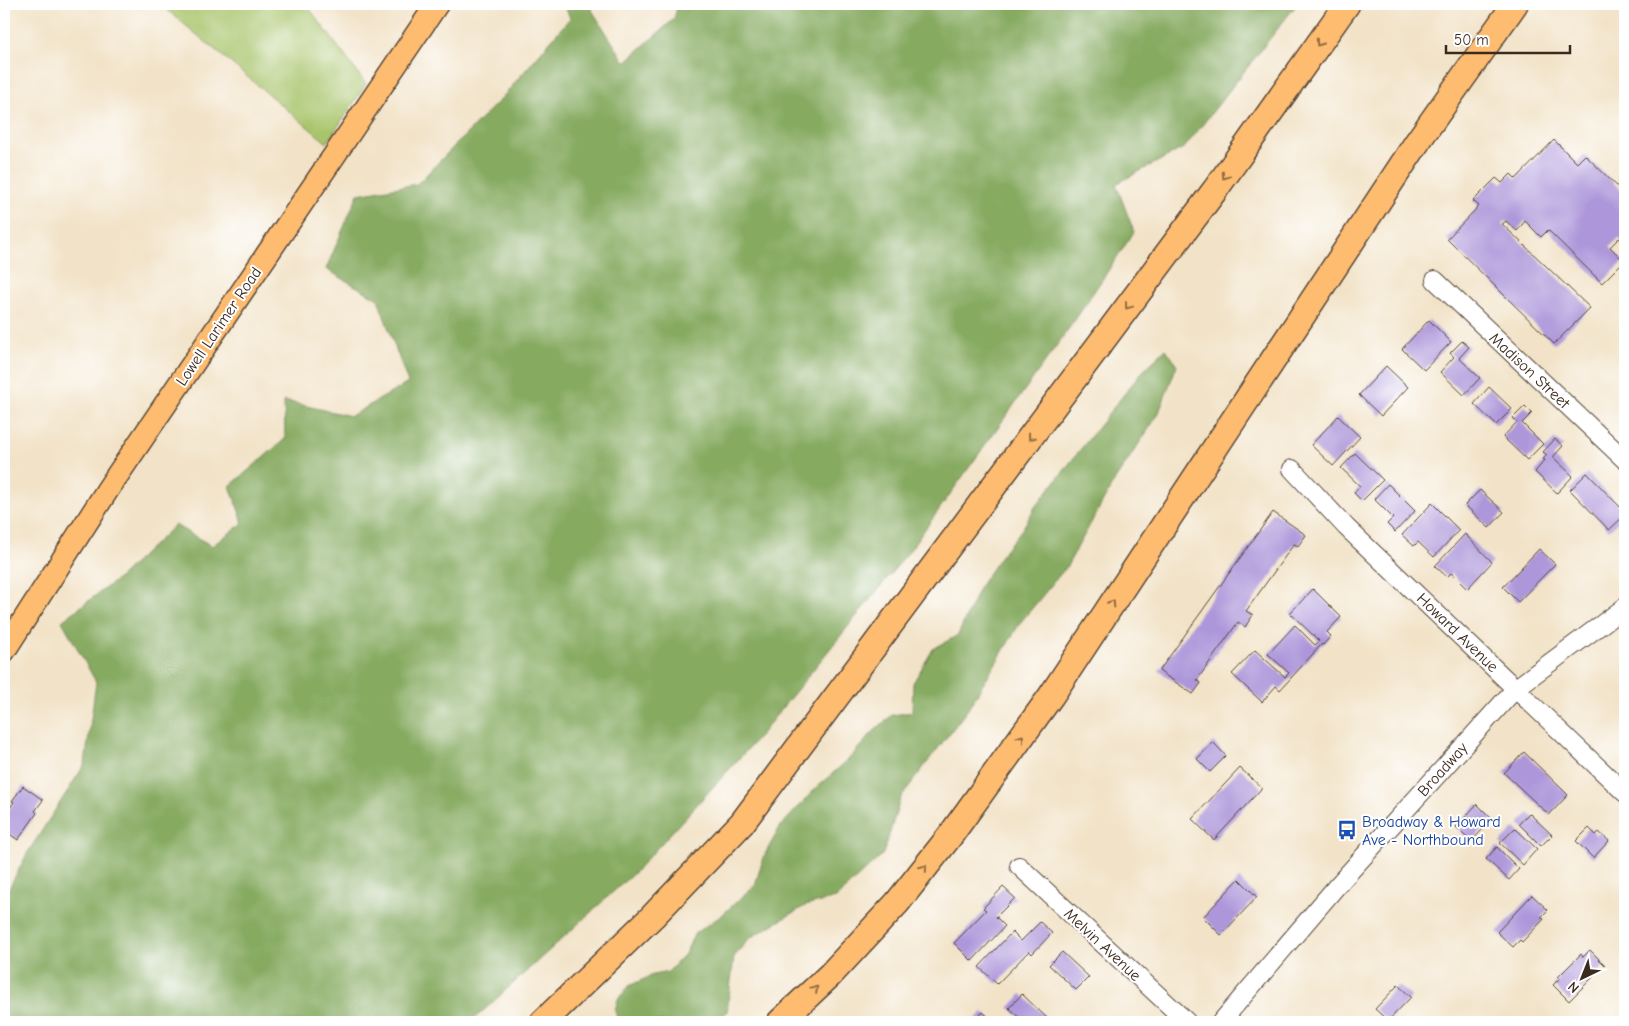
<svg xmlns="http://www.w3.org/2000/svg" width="1629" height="1026" font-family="'Comic Neue',sans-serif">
<rect width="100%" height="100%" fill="#fff"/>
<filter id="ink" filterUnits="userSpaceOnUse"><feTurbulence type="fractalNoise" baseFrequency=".02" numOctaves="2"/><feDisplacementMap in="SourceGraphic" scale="10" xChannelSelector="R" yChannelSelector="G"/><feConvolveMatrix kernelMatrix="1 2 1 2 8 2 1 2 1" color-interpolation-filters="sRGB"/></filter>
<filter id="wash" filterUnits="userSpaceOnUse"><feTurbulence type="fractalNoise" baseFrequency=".0096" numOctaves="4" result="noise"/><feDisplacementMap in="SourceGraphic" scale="20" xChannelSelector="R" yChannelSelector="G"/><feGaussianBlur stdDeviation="1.12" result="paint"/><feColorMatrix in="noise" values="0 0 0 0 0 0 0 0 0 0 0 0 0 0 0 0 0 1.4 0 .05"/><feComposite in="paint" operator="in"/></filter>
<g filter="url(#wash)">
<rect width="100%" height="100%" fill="#f2e3c8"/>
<!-- green -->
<path fill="#a8c56c" stroke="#727845" d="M160,4H306L366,84L327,143Z"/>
<!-- forest -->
<path fill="#86aa60" stroke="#606a3f" d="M564,4H588L625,62L674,19L678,4H1297L1185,147L1116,184L1134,232L1077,317L910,550L757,739L636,871L471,1022H4V898L28,852L85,764L96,682L62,621L120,577L175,525L212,546L243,523L230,486L285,439L284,401L351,416L408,383L378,299L326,269L358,194L417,184L501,99L570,18Z
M1166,349L1177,365L1158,415L1116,478L1067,566L1020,623L968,709L901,797L883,854L836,898L805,906L750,938L734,957L727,1012L717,1022H618L615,1011L618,999L629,986L653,975L668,972L685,954L695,933L721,916L755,885L764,856L780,827L816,788L848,760L873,732L892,715L912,712L913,683L933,649L958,635L981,584L1005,550L1023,528L1035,507L1140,374Z"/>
<g id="blocks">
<!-- building -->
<path fill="#ad97da" d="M1554,140L1577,163L1585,155L1625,194V245L1619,238L1610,247L1624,261L1602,283L1548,230L1541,237L1525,221L1517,231L1506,221L1502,224L1590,308L1554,344L1447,239L1479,206L1473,201L1496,178L1502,183L1511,174L1516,179Z
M1429,320L1451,342L1424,370L1402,349Z
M1462,341L1469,347L1459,358L1480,378L1464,395L1440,372L1454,357L1450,353Z
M1386,366L1408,387L1381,416L1359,395Z
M1489,387L1512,409L1496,425L1474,404Z
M1525,406L1532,413L1522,423L1543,444L1527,460L1503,437L1517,422L1513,418Z
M1338,416L1360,437L1333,466L1311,445Z
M1555,439L1563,446L1553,457L1573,476L1557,493L1535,472L1545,460L1543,459L1547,455L1543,452Z
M1355,453L1383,480L1362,501L1354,493L1360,486L1341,468Z
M1587,473L1625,512V515L1609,530L1570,490Z
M1388,484L1415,511L1395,532L1387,524L1393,518L1374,499Z
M1480,490L1504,512L1489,528L1465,505Z
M1432,503L1459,530L1434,557L1418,542L1414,546L1402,535Z
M1273,512L1306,535L1298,546L1294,544L1246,611L1253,615L1245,627L1238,622L1197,680L1201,683L1193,694L1159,671Z
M1465,534L1492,562L1467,589L1451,573L1447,577L1435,566Z
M1539,549L1555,564L1518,602L1503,587Z
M1313,589L1341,617L1327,632L1331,636L1323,645L1322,644L1280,690L1276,686L1262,702L1232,674L1255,650L1285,677L1289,673L1268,654L1295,625L1315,645L1319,641L1290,613Z
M1213,742L1226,756L1210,772L1197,759Z
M1524,752L1568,795L1549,815L1504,773Z
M1240,768L1262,788L1214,840L1192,819Z
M23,786L43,800L35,811L37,813L18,840L4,830V817L14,802L12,801Z
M1477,804L1492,819L1471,842L1456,827Z
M1529,813L1552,835L1541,846L1519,824Z
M1515,828L1537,849L1523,865L1500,843Z
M1589,828L1596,835L1599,832L1609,841L1593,858L1576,841Z
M1497,847L1519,869L1509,880L1486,859Z
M1239,879L1257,897L1221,935L1203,917Z
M1003,887L1015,898L996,917L1005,926L972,961L954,943L986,910L983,908Z
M1532,895L1548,910L1541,917L1544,919L1522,942L1520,940L1513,947L1497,932Z
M1040,922L1052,933L1032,954L1029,951L997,984L979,967L1012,932L1021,941Z
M1590,950L1605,965L1569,1001L1553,985L1560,978L1558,977L1581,954L1583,957Z
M1062,952L1089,977L1076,990L1049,965Z
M1398,985L1411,997L1388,1021L1375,1009Z
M1022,994L1048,1019L1045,1022H1024L1009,1008Z
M983,1012L994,1022H972Z"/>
</g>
</g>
<g filter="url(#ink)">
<use href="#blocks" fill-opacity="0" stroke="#564638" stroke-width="1"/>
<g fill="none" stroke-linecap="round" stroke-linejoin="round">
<defs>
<path id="minor" d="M1435,280L1625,460
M1292,469L1346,527L1625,793
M1019,866L1187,1022
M1221,1022L1336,887L1516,688L1625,607"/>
<path id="major" d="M4,651L108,489L437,4"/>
<path id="highway" d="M543,1022L653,916L742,823L1215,190L1347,4
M780,1022L831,974L897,903L950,836L1051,696L1418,141L1515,4"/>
</defs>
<!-- minor casing -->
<use href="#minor" stroke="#564638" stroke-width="20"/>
<!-- major casing -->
<use href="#major" stroke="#564638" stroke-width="25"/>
<!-- highway casing -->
<use href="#highway" stroke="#564638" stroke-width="28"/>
<!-- minor -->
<use href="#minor" stroke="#fff" stroke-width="18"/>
<!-- major -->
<use href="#major" stroke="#febc70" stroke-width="22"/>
<!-- highway -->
<use href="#highway" stroke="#febc70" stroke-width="25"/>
</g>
<!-- one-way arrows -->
<defs><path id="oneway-chevron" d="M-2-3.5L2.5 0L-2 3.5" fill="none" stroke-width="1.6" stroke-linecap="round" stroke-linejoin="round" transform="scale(1.25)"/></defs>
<g stroke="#936c43">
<use href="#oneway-chevron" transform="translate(1319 43) rotate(125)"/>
<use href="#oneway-chevron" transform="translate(1225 176) rotate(125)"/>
<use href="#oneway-chevron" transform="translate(1128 306) rotate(127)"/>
<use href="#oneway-chevron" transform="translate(1031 437) rotate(127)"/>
<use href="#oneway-chevron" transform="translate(1112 603) rotate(-57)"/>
<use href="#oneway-chevron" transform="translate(1021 738) rotate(-54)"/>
<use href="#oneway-chevron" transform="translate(924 868) rotate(-52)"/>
<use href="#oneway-chevron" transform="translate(815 989) rotate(-43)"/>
</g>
</g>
<!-- icons -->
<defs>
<symbol id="bus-bare" viewBox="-9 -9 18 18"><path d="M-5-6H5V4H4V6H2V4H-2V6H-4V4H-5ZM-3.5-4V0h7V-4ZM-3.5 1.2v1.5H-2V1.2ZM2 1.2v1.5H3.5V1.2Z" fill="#1a4fb4" stroke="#fff" stroke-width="2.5" paint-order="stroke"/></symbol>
</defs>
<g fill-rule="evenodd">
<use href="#bus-bare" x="1333" y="816" width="28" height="28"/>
</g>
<g text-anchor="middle" stroke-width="4" stroke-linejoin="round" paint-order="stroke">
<!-- street labels -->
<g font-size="16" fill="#3b2a1e" stroke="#fff">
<text transform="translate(218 326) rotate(-56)" y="6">Lowell Larimer Road</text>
<text transform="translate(1530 370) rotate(43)" y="6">Madison Street</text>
<text transform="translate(1458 632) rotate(44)" y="6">Howard Avenue</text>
<text transform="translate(1442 769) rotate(-48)" y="6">Broadway</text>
<text transform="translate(1103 944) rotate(43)" y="6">Melvin Avenue</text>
</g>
<!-- transit labels -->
<g font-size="16" fill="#164399" stroke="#fff" text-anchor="start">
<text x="1362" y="827">Broadway &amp; Howard<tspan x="1362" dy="18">Ave - Northbound</tspan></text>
</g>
</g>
<!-- margin -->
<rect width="1629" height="1026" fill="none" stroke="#fff" stroke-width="20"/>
<!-- north arrow -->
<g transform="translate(1582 978) rotate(223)" stroke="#ffffff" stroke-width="4" paint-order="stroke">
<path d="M0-4L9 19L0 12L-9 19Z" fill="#3b2a1e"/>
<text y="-8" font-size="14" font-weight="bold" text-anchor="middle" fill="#3b2a1e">N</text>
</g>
<!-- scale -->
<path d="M1446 45v8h124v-8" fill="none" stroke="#3b2a1e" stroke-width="2.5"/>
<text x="1454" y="45" font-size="15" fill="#3b2a1e" stroke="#ffffff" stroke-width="4" paint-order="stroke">50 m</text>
</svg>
